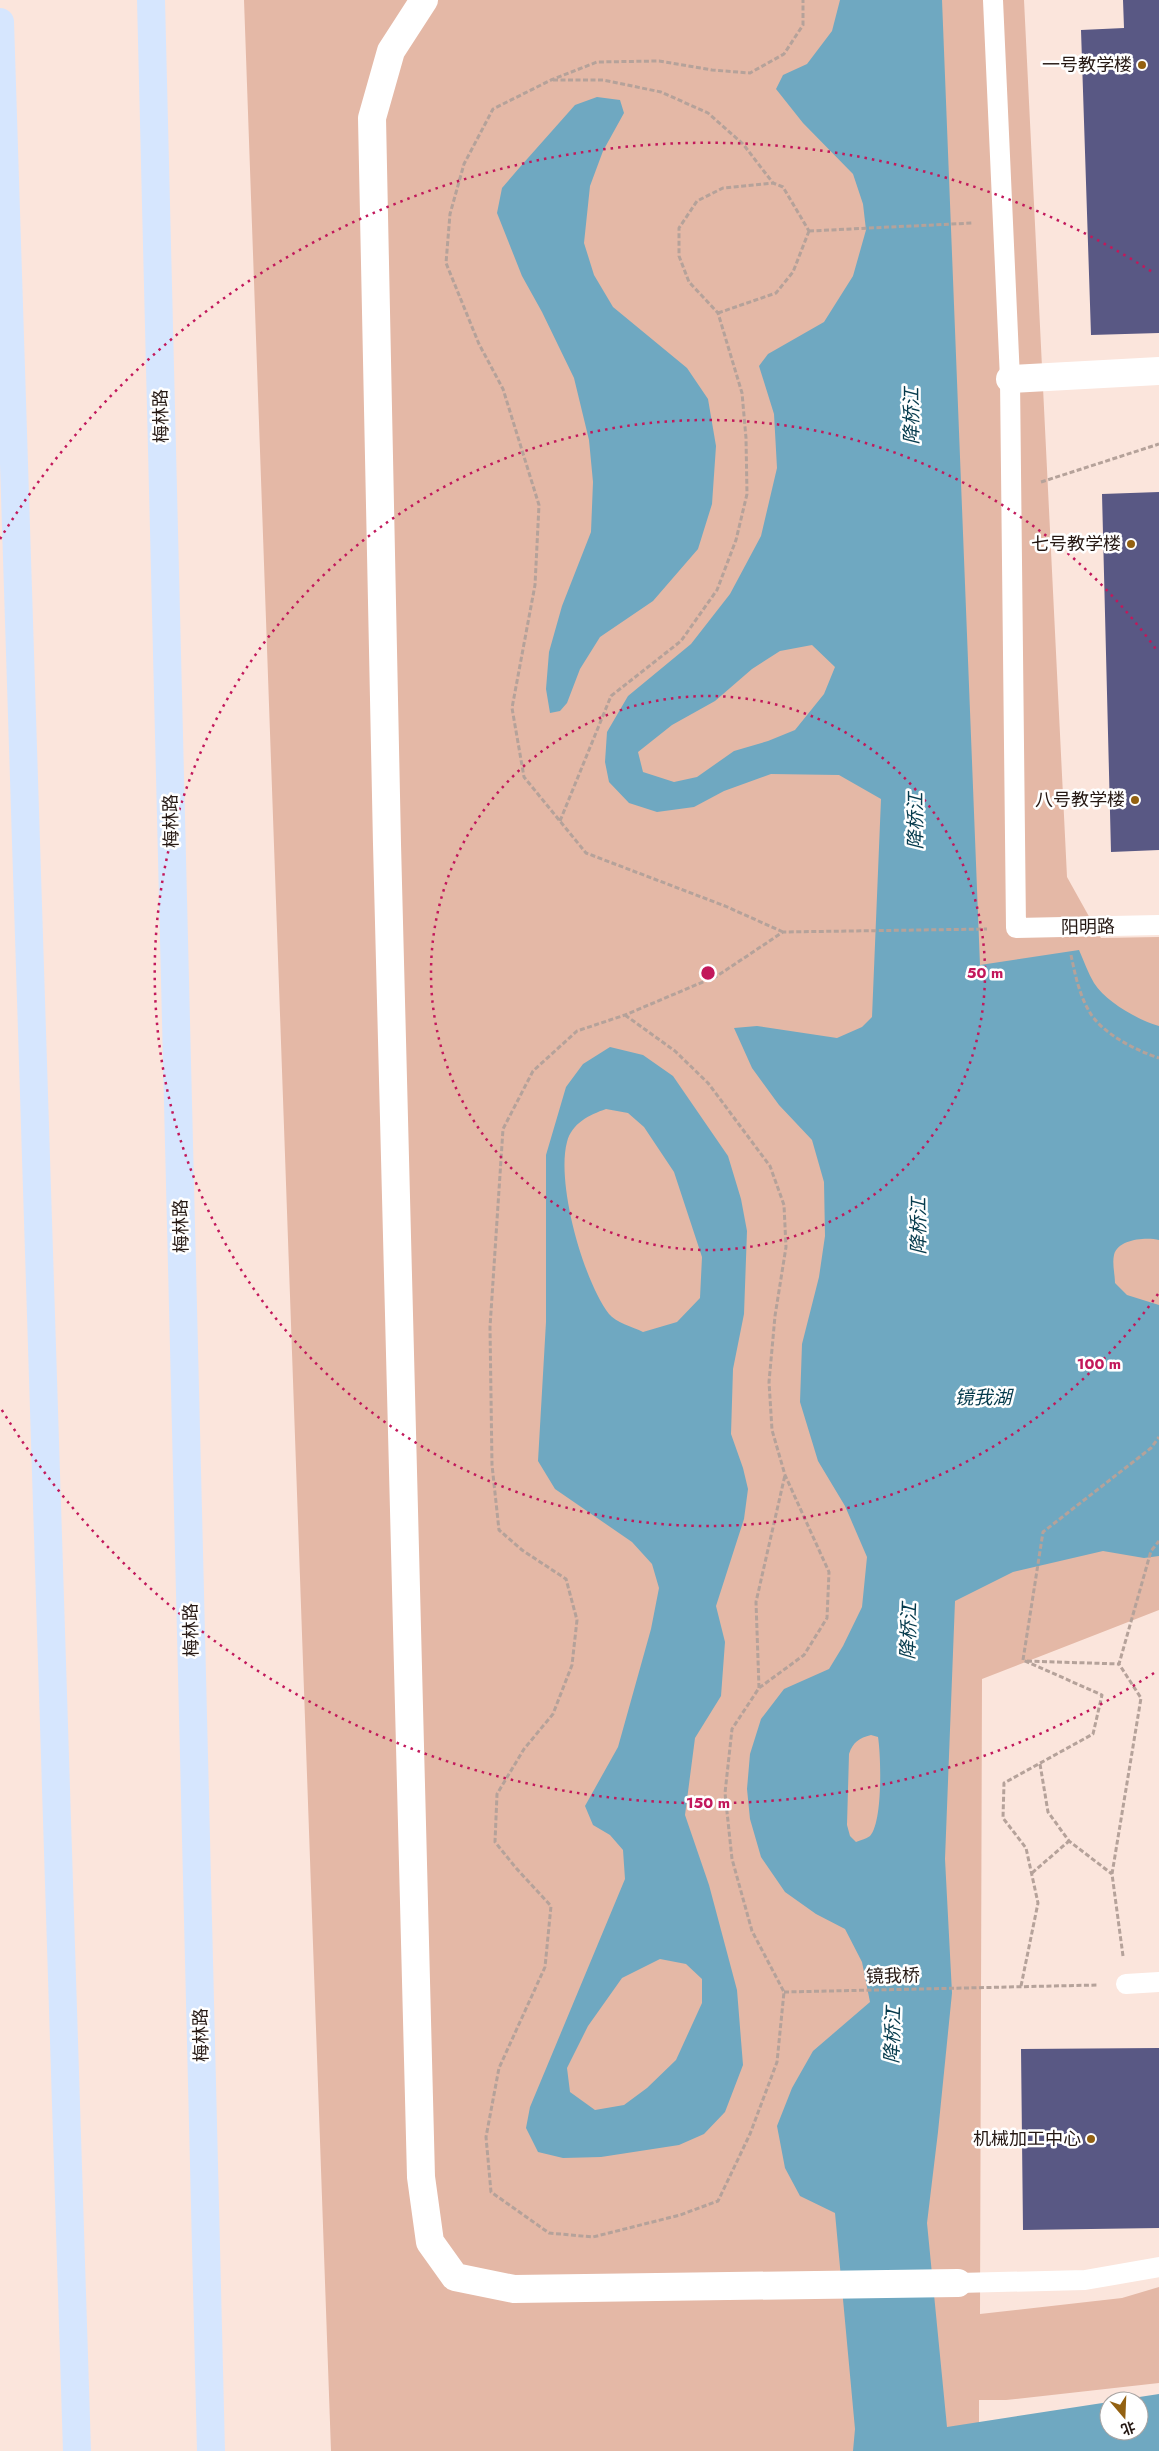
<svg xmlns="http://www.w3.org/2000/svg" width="1159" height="2451" font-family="Jost,'Noto Sans SC',sans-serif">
<rect width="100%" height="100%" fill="#fbe5dc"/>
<!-- green -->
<path fill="#e4b8a6" d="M244,0H1024L1067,877L1101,938L1159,937V1610L982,1679L980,2314L1122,2298L1159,2287V2383L1006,2400H979V2451H331Z"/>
<!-- water -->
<path fill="#6fa8c1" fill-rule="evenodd" d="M840,0H942L980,965L1079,950C1084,961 1088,973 1094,983C1106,1002 1138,1020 1159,1026V1240C1146,1237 1118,1239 1114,1255C1112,1263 1115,1275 1115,1283L1127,1295L1159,1305V1556L1144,1558L1103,1551L1013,1572L955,1601L945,1859L952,1993L938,2132L927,2223L947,2427L1109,2402V2431H1139V2401H1113L1159,2394V2451H853L855,2429L835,2213L800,2196L785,2168L777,2126L792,2088L813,2051L870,2002L862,1962L845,1929L816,1914L785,1892L761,1857L750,1819L747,1789L750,1754L761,1719L784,1689L829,1669L843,1646L862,1607L867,1557L845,1506L818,1461L800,1402L802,1344L819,1277L825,1236L824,1182L812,1140L779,1105L752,1068L734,1028L757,1026L837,1038L862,1027L872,1017L881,799L839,775L771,774L724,791L694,807L657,812L629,803L609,782L605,762L607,732L628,696L691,644L730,594L761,536L777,468L774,414L759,366L768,354L824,322L853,276L866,230L863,204L853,174L803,123L776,89L783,75L807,64L832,31ZM812,645L835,667L824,694L795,730L768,741L734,751L697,777L674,782L643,772L638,752L672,725L715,701L752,669L780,651ZM871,1735L878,1737C881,1755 883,1822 870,1836C866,1839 860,1840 856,1842L850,1836L847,1825L849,1754C853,1742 859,1738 871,1735Z
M597,97L620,100L624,113L603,151L590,186L584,243L594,275L613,307L687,368L708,399L716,446L712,504L698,549L653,601L600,637L580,669L567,703L560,711L550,713L546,689L549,652L562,606L591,532L593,482L589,440L574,378L542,312L522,276L497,213L502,188L520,167L575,105Z
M610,1047L643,1055L673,1076L728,1156L741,1199L747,1231L744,1314L733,1369L731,1434L743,1468L748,1489L744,1519L716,1606L725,1642L721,1696L695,1738L685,1815L709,1885L737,1990L743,2065L725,2112L704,2134L679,2145L601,2157L563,2158L538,2152L526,2128L530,2107L625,1879L623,1850L610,1835L593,1825L585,1806L618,1747L651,1629L659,1588L652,1564L632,1542L555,1489L538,1461L546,1322V1155L566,1087L583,1064ZM606,1109L628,1113L644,1127L674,1172L702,1257L700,1298L677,1322L643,1332C633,1327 615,1322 609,1314C583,1280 556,1183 567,1142C572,1123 589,1115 606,1109ZM660,1959L686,1964L702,1979V2003L676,2060L647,2088L624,2105L595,2110L570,2092L567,2068L588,2026L622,1978Z"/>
<!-- building -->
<path fill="#595884" d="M1123,0H1159V333L1091,335L1081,30L1124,28Z
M1159,492V850L1111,852L1102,494Z
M1159,2048V2228L1023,2230L1021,2049Z"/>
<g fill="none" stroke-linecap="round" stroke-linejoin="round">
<!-- path -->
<path stroke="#b5a29a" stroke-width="3" stroke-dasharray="5 2.5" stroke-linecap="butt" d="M553,80H603L661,92L708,113L743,144L773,183L783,187L809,231
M809,231L973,223
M718,313L776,293L793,272L809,231
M1041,482L1159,444
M560,821L611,696L681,641L717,590L736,540L747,494L746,438L742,393L718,313L689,282L679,256V228L697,201L723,188L773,183
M783,932L725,906L586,853L524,777L512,708L535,585L539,505L503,389L479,344L446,263L450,214L464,164L493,109L551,80L597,62L659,61L712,70L750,73L784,54L803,25V0
M1071,955C1075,974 1079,994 1089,1011C1101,1033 1135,1050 1159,1058
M625,1015L675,1051L708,1083L770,1166L784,1205L786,1247L775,1316L769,1382L772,1430L785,1475L829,1572L827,1618L804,1655L759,1688L732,1729L725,1793L732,1859L752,1931L784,1992L777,2062L750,2134L718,2201L680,2215L593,2237L549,2233L491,2192L486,2137L499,2068L545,1967L551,1906L516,1868L495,1842L497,1794L524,1749L553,1714L572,1665L577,1620L566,1579L522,1550L499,1530L492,1465L490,1327L503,1129L533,1071L577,1031L625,1015L717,976L783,932L987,929
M1023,1660L1043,1532L1151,1448L1159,1437
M1027,1661L1119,1664
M759,1688L756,1602L785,1475
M1040,1764L1048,1812L1069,1841L1112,1874
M1032,1873L1069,1841
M1123,1956L1112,1874L1141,1698L1119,1664L1151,1551L1159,1541
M1021,1986L1038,1903L1026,1848L1003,1818L1004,1783L1093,1734L1102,1695L1023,1660
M784,1992L1098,1985"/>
<!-- lane -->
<path stroke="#fff" stroke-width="20" d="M993,0L1010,379L1016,928L1159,925
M1126,1984L1159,1982
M958,2283L1085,2280L1159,2267"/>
<!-- street -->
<path stroke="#fff" stroke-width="28" d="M424,0L391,51L372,118L387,844L421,2177L430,2242L455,2277L514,2289L958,2283
M1010,379L1159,371"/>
<!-- secondary -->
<path stroke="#d6e6fe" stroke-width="28" d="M151,0L211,2451
M0,22L77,2451"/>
</g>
<!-- distance rings -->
<g fill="none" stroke="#c2185b" stroke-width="2.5" stroke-dasharray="2.5 5">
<circle cx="708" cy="973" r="277"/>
<path d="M1158 1294A553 553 0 1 1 1158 652"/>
<path d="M1154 1673A830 830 0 0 1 0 1407M0 539A830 830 0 0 1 1154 273"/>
</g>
<!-- markers -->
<g fill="#936111" stroke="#fff" stroke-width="2">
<circle cx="1142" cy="65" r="5"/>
<circle cx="1131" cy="544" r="5"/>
<circle cx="1135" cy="800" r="5"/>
<circle cx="1091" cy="2139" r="5"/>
</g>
<g text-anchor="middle" stroke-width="5" stroke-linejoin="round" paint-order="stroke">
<!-- poi labels -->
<g font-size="18" fill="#251813" stroke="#fff" text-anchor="end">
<text x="1132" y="71">一号教学楼</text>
<text x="1121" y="550">七号教学楼</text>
<text x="1125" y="806">八号教学楼</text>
<text x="1081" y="2145">机械加工中心</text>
</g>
<!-- street labels -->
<g font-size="18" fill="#251813" stroke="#fff">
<text transform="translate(161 416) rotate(-91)" y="6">梅林路</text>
<text transform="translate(171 821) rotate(-91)" y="6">梅林路</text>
<text transform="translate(1088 927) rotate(-1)" y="6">阳明路</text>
<text transform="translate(181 1226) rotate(-91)" y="6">梅林路</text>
<text transform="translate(191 1630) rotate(-91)" y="6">梅林路</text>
<text transform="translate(893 1976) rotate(-1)" y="6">镜我桥</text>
<text transform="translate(201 2035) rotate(-91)" y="6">梅林路</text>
</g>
<!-- water labels -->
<g font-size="19" font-style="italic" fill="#053a4c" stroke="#fff">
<text transform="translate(911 416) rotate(-90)" y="7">降桥江</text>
<text transform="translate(915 821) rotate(-90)" y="7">降桥江</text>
<text transform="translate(918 1226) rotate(-90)" y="7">降桥江</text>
<text x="983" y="1404">镜我湖</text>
<text transform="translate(908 1631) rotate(-88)" y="7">降桥江</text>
<text transform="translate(892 2035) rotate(-88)" y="7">降桥江</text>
</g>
</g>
<circle cx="708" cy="973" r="8" fill="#c2185b" stroke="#fff" stroke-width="2.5"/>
<g font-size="15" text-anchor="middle" font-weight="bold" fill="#c2185b" stroke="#fff" stroke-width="5" stroke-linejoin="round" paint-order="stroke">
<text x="985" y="978">50 m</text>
<text x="1099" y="1369">100 m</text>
<text x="708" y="1808">150 m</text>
</g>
<!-- north arrow -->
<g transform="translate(1124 2416) rotate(161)"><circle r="24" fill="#ffffff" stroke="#a8a3a1"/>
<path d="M0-4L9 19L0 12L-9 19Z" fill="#936111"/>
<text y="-8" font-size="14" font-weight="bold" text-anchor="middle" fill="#251813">北</text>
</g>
</svg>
